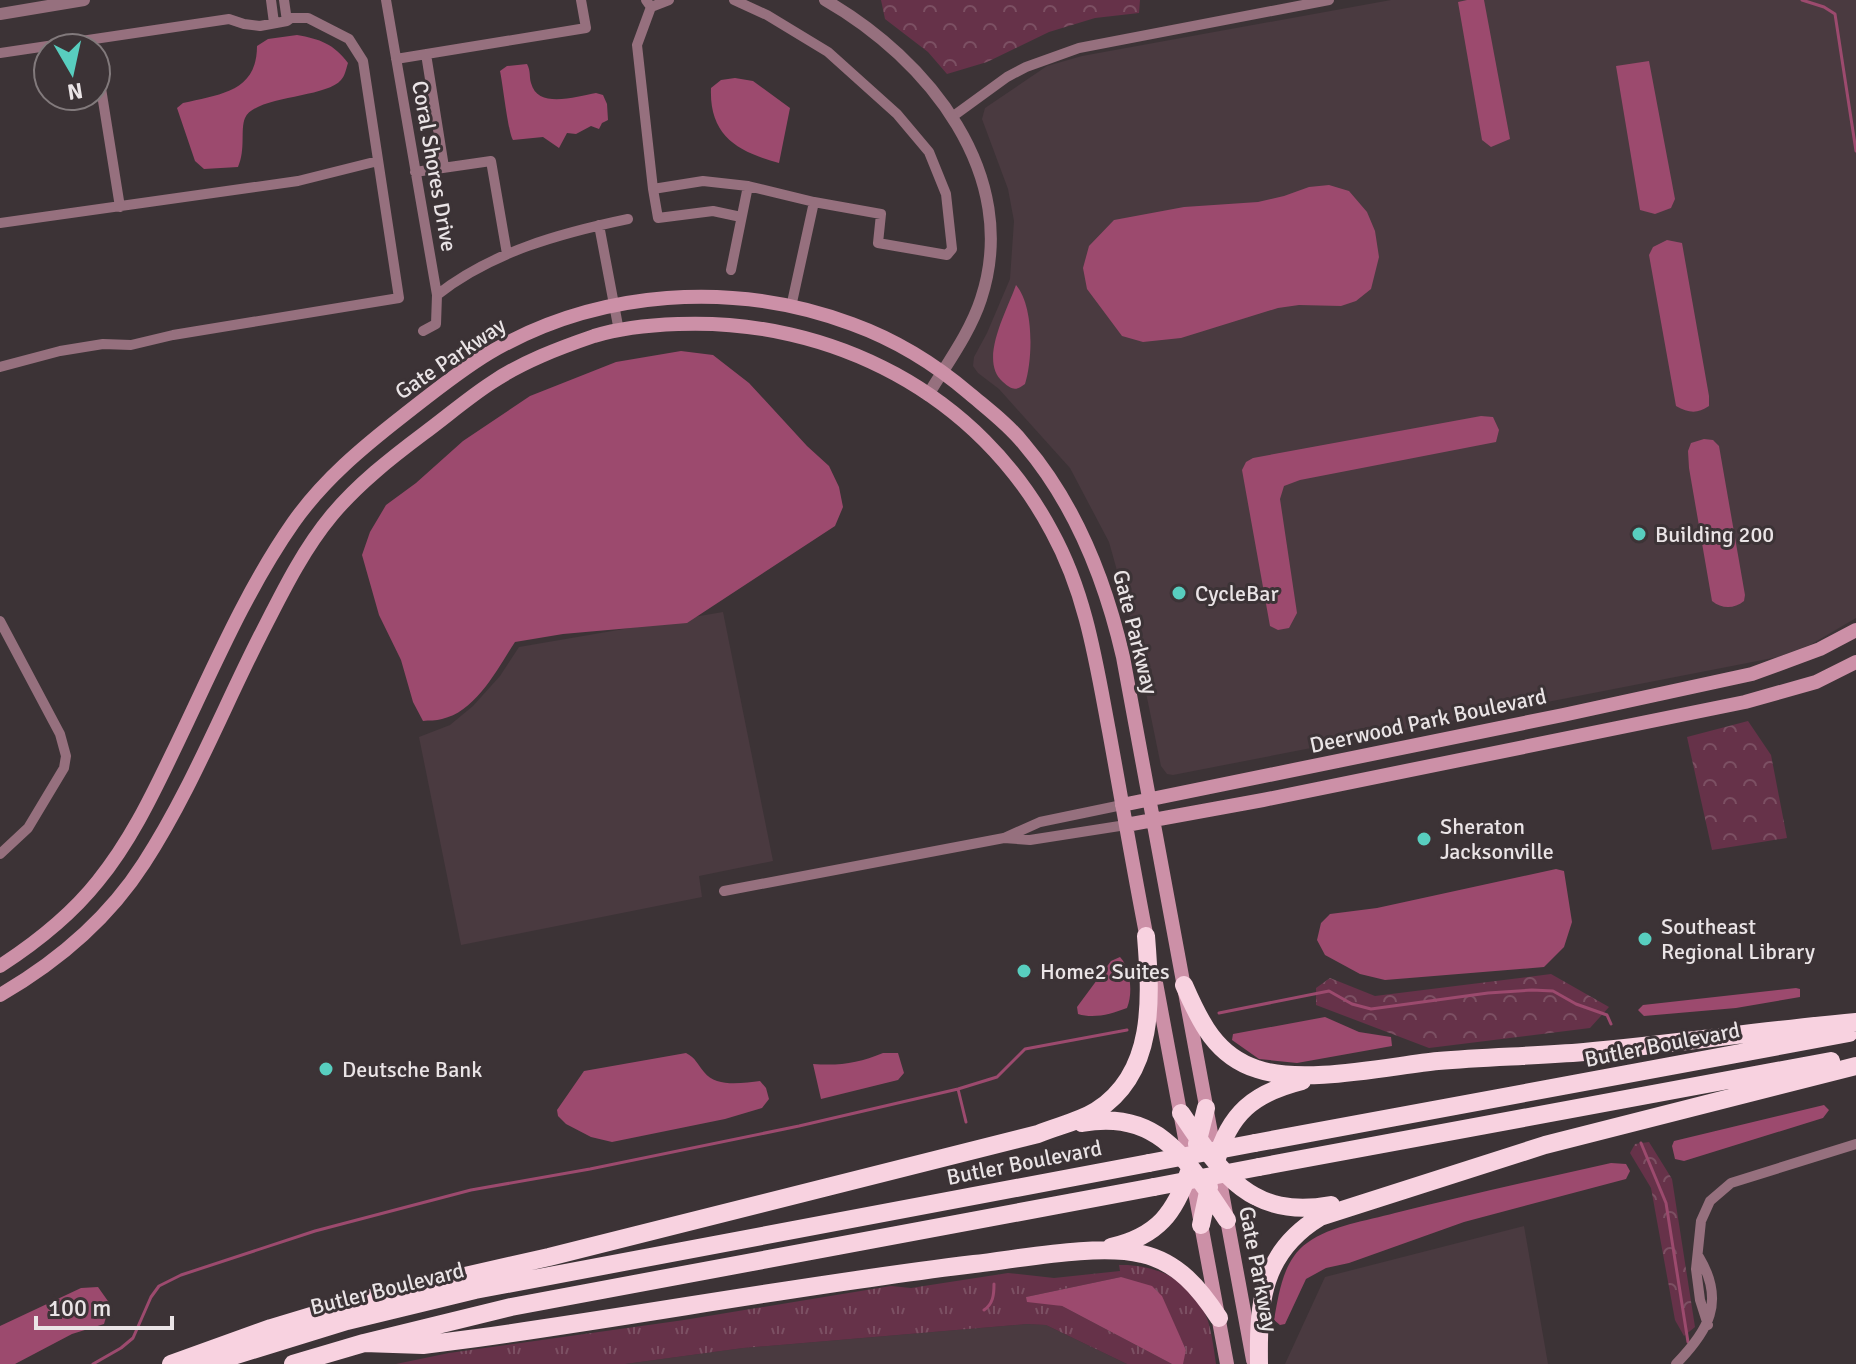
<svg xmlns="http://www.w3.org/2000/svg" width="1856" height="1364" font-family="Signika,sans-serif">
<defs>
<pattern id="grass-tufts" width="24" height="20" patternUnits="userSpaceOnUse" patternTransform="scale(2)"><rect width="24" height="20" fill="#663249"/><path d="M3 7l-1-3M5 7V3M7 7l1-3M15 17l-1-3M17 17v-4M19 17l1-3" fill="none" stroke="#7c5063"/></pattern>
<pattern id="forest-crowns" width="20" height="18" patternUnits="userSpaceOnUse" patternTransform="scale(2)"><rect width="20" height="18" fill="#663249"/><path d="M2 6a3 3 0 1 1 6 0M12 15a3 3 0 1 1 6 0" fill="none" stroke="#7c5063"/></pattern>
</defs>
<rect width="100%" height="100%" fill="#3c3336"/>
<!-- built -->
<path fill="#4a3a40" d="M1391,0H1856V618L1810,645L1778,657L1173,775L1167,774L1161,766L1132,624L1109,542L1070,468L999,389L978,373L973,366L974,357L987,333L1010,279L1014,221L1008,189L982,119L985,108L1047,66L1082,56Z
M723,612L773,861L699,876L702,897L461,945L419,737L450,725L473,706L500,676L519,647Z
M1524,1226L1548,1364H1285L1325,1277Z
M1027,1324L1046,1325L1127,1364H625L743,1348Z"/>
<!-- grass -->
<path fill="url(#grass-tufts)" d="M1119,1265C1158,1264 1195,1282 1208,1321C1212,1334 1214,1350 1216,1364H1182L1186,1350L1181,1339L1121,1277L1026,1297L1062,1306L1172,1364H1127L1046,1325L1027,1324L743,1348L625,1364H396L449,1353L684,1320L891,1286L911,1288L1008,1273L1054,1278L1120,1271Z"/>
<!-- forest -->
<path fill="url(#forest-crowns)" d="M881,0H1140L1139,13L1095,18L1049,32L987,62L947,74L928,52L885,19Z
M1748,721L1771,755L1787,838L1712,850L1687,737Z
M1551,974L1609,1007L1590,1028L1429,1048L1316,1005V988L1330,978L1375,996Z
M1649,1142L1672,1179L1695,1327L1684,1336L1675,1320L1651,1188L1630,1153L1635,1144Z"/>
<!-- water -->
<path fill="#9c4a6e" d="M1467,0H1484L1510,139L1491,147L1482,140L1458,2Z
M297,35C320,39 334,44 348,63C346,69 345,76 341,80C326,98 254,96 245,118C240,130 246,149 238,167L204,169L195,161L177,108L183,103C220,94 257,92 257,46L268,39Z
M1649,61L1675,199L1671,208L1655,214L1640,210L1616,66Z
M527,64C531,72 529,76 531,83C538,110 577,96 596,93L603,95L607,104L608,120L602,123L599,129L591,126L576,134L567,133L559,148L543,137L513,140C508,132 503,85 500,71L507,66Z
M735,78L753,81L790,108L779,163C738,152 709,136 711,88L721,80Z
M1329,185L1349,191L1367,212L1375,231L1379,257L1371,289L1356,301L1341,306L1299,305L1278,308L1181,338L1143,342L1122,336L1087,289L1083,268L1089,246L1114,220L1184,207L1258,202L1284,196L1309,187Z
M1667,240L1682,243L1709,396V406C1697,414 1689,413 1676,406L1649,255L1653,247Z
M1016,285C1034,306 1033,359 1025,384C1016,391 1012,390 1003,382C978,361 1007,311 1016,285Z
M681,351L713,355L749,383L807,446L829,466L839,487L843,507L835,526L687,623L563,634L515,642C498,668 476,712 442,719C436,721 429,720 423,721L413,702L401,660L379,615L362,555L370,532L386,505L416,483L463,441L530,396L616,362Z
M1481,416L1493,417L1499,430L1496,442L1300,480L1284,486L1280,499L1297,613L1289,628L1278,630L1270,626L1242,470L1246,462L1253,458Z
M1704,439L1713,440L1719,446L1745,595L1744,601C1734,609 1722,609 1712,601L1689,468L1688,451L1691,443Z
M1556,869L1564,871L1572,922L1564,947L1544,967L1385,980L1360,974L1325,955L1317,940L1321,923L1330,914L1377,908Z
M1120,957C1131,969 1133,994 1127,1008C1111,1014 1094,1019 1078,1014L1077,1007L1111,961Z
M1796,988L1800,989V997L1736,1008L1644,1016L1638,1010L1643,1005Z
M1325,1017L1359,1032L1391,1037L1392,1046L1297,1063L1259,1059L1232,1040L1233,1034Z
M686,1053C696,1058 697,1064 704,1072C716,1088 743,1083 760,1081L766,1088L769,1099L762,1108L725,1119L612,1142L591,1137L566,1124L558,1116L557,1110L584,1071Z
M883,1053H898L904,1073L898,1080L821,1099L813,1064C840,1066 859,1063 883,1053Z
M1824,1105L1829,1110L1823,1118L1684,1161L1675,1159L1672,1146L1674,1141Z
M1611,1163L1626,1164L1630,1171L1626,1179L1464,1222L1349,1263L1326,1268L1306,1279L1285,1324L1280,1325L1274,1320C1279,1293 1283,1260 1307,1243C1332,1225 1366,1221 1395,1213C1466,1195 1539,1179 1611,1163Z
M1121,1277L1152,1286L1162,1296L1186,1350L1183,1364H1172L1062,1306L1027,1302L1026,1297Z
M98,1287L110,1304L104,1324L72,1334L15,1364H0V1326L81,1288Z"/>
<g fill="none" stroke-linecap="round" stroke-linejoin="round">
<!-- stream -->
<path stroke="#9c4a6e" stroke-width="3" d="M1802,0L1824,7L1835,14L1856,151
M1219,1013L1329,991L1352,1004L1371,1009L1488,993L1532,990L1553,991L1576,1004L1607,1015L1611,1024
M958,1089L966,1122
M1641,1143L1666,1203L1688,1342
M984,1310C993,1304 994,1295 994,1284
M93,1364L121,1348L133,1338L151,1297L159,1286L181,1275L315,1231L471,1190L590,1169L799,1126L958,1089L997,1077L1025,1049L1127,1030"/>
<!-- minor -->
<path stroke="#96707e" stroke-width="10" d="M271,0L274,23
M284,0L287,21
M386,0L437,295L436,324L423,331
M646,0L651,7L669,0
M734,0L767,15L828,52L897,114L929,152L946,194L952,249L947,255L878,243L881,214L814,202L791,307
M651,7L637,45L653,189L703,181L748,186L814,202
M0,53L229,19L244,24L260,26L287,21L291,18H308L349,39L363,61L399,298L173,335L131,345L103,344L60,351L0,367
M426,54L444,167
M96,57L120,207
M396,59L586,28L581,0
M952,117L1007,77L1026,67L1079,48L1329,0
M415,172L491,161L507,254
M653,189L658,218L713,211L741,217
M0,223L298,181L378,161
M599,225L619,331
M731,270L748,186
M437,295C491,252 561,233 628,219
M0,621L60,734L66,756L64,768L28,828L0,854
M1004,838L1030,840L1126,825
M724,891L1004,838L1040,822L1122,805
M1708,1325L1700,1300L1696,1269L1701,1221L1710,1201L1731,1183L1856,1144
M1676,1364C1708,1331 1726,1302 1699,1257"/>
<!-- tertiary -->
<path stroke="#96707e" stroke-width="12" d="M825,0C928,59 1022,175 981,299C970,333 946,365 928,395
M0,14L84,0"/>
<!-- secondary -->
<path stroke="#cc90a7" stroke-width="14" d="M1122,805L1563,715L1752,674L1820,649L1856,630
M1126,825L1263,800L1745,702L1816,682L1856,662
M0,966C37,942 71,915 98,881C129,843 151,798 172,754C209,678 244,593 293,523C323,480 363,447 404,415C431,394 459,371 489,353C598,289 734,280 852,324C896,340 935,364 970,394C989,410 1009,425 1024,444C1076,505 1105,579 1123,657L1253,1360
M1154,972L1227,1364
M0,995C57,962 108,919 144,863C190,792 222,711 260,636C281,595 302,551 332,515C358,484 391,458 423,434C446,417 468,398 491,383C522,362 559,348 594,336C620,328 650,325 678,324C832,318 979,394 1052,532C1086,594 1096,662 1109,731C1122,802 1134,873 1148,944"/>
<!-- motorway -->
<path stroke="#f8d2e0" stroke-width="18" d="M1184,985C1200,1022 1216,1056 1257,1069C1303,1085 1389,1066 1438,1061C1487,1057 1536,1056 1584,1052C1675,1044 1765,1030 1856,1022
M1181,1113C1221,1173 1251,1220 1331,1205
M1082,1123C1161,1108 1189,1164 1227,1220
M1255,1143L1849,1033
M1197,1144L1206,1108
M1216,1162C1229,1113 1254,1093 1302,1081
M1259,1167L1831,1061
M1201,1225L1209,1187
M1111,1247C1158,1236 1175,1213 1190,1169
M364,1343L423,1345L477,1338C643,1315 808,1284 974,1264C1020,1259 1099,1243 1142,1254C1178,1262 1200,1289 1219,1318
M171,1364L271,1328L377,1296L549,1257L1038,1134C1057,1126 1078,1122 1096,1111C1156,1073 1151,998 1146,936
M207,1364L347,1321L475,1290L1149,1163
M293,1364L364,1343L511,1307L1154,1187
M1259,1364C1258,1302 1262,1252 1320,1217L1545,1145L1856,1066"/>
<!-- motorway-bridge -->
<path stroke="#f8d2e0" stroke-width="18" d="M1149,1163L1255,1143
M1154,1187L1259,1167"/>
</g>
<!-- markers -->
<g fill="#58cebf" stroke="#3c3336" stroke-width="3">
<circle cx="1639" cy="534" r="8"/>
<circle cx="1179" cy="593" r="8"/>
<circle cx="1424" cy="839" r="8"/>
<circle cx="1645" cy="939" r="8"/>
<circle cx="1024" cy="971" r="8"/>
<circle cx="326" cy="1069" r="8"/>
</g>
<g text-anchor="middle" stroke-width="6" stroke-linejoin="round" paint-order="stroke">
<!-- street labels -->
<g font-size="22" fill="#eae4e6" stroke="#3c3336">
<text transform="translate(435 166) rotate(80)" y="8">Coral Shores Drive</text>
<text transform="translate(450 358) rotate(-34)" y="8">Gate Parkway</text>
<text transform="translate(1136 632) rotate(76)" y="8">Gate Parkway</text>
<text transform="translate(1428 720) rotate(-12)" y="8">Deerwood Park Boulevard</text>
<text transform="translate(1662 1044) rotate(-11)" y="8">Butler Boulevard</text>
<text transform="translate(1024 1162) rotate(-11)" y="8">Butler Boulevard</text>
<text transform="translate(1259 1269) rotate(79)" y="8">Gate Parkway</text>
<text transform="translate(387 1288) rotate(-14)" y="8">Butler Boulevard</text>
</g>
<!-- poi labels -->
<g font-size="22" fill="#eae4e6" stroke="#3c3336" text-anchor="start">
<text x="1655" y="542">Building 200</text>
<text x="1195" y="601">CycleBar</text>
<text x="1440" y="834">Sheraton<tspan x="1440" dy="25">Jacksonville</tspan></text>
<text x="1661" y="934">Southeast<tspan x="1661" dy="25">Regional Library</tspan></text>
<text x="1040" y="979">Home2 Suites</text>
<text x="342" y="1077">Deutsche Bank</text>
</g>
</g>
<!-- north arrow -->
<g transform="translate(72 72) rotate(171)"><circle r="38" fill="#3c3336" stroke="#827a7c" stroke-width="2"/>
<path d="M0-6L14 30L0 20L-14 30Z" fill="#58cebf"/>
<text y="-12" font-size="22" font-weight="bold" text-anchor="middle" fill="#eae4e6">N</text>
</g>
<!-- scale -->
<path d="M36 1316v12h136v-12" fill="none" stroke="#eae4e6" stroke-width="4"/>
<text x="48" y="1316" font-size="24" fill="#eae4e6" stroke="#3c3336" stroke-width="6" paint-order="stroke">100 m</text>
</svg>
